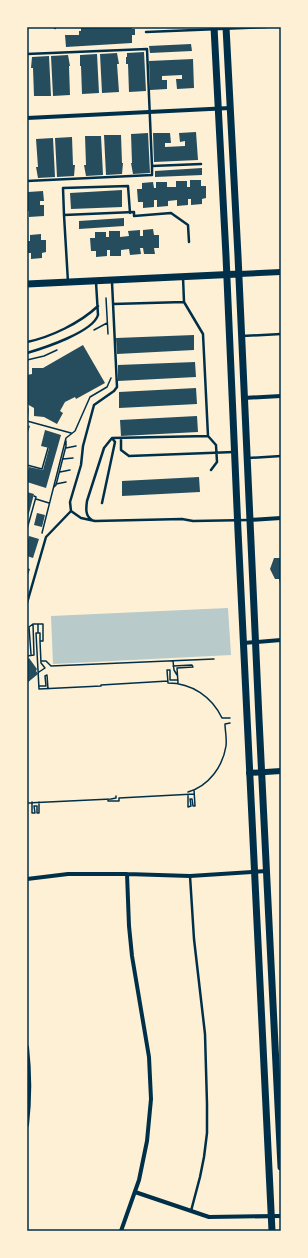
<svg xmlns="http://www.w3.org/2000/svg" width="308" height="1258" font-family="Lato,sans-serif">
<rect width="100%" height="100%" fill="#fdf0d5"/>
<!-- green -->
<path fill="#b9caca" d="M228,608L231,655L53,664L51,616Z"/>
<!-- building -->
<path fill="#264d5e" d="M81,27H132V29H135V35H132V43L66,47L65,35H79V31H81Z
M191,44L192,51L150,53L149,46Z
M144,52L146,91L129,92L128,64H126V57H127V53Z
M117,53L119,64H117L119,92L102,93L100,54Z
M97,54L99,93L82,94L81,66H80V55Z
M68,55L70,66H69L70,95L53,96L51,56Z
M49,56L51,96H34L33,68H31L32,57Z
M193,59L194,88L177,89L176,79H182V75L162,76V80H167V89L150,90L149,61Z
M196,132L198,160L154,162L153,133H170L171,143H165V147L185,146V141L180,142L179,133Z
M148,133L150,173L133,174L131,163H132L131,134Z
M104,135H121L122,163H123L122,174L106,175Z
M85,136H101L103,175L86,176L84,165H86Z
M72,137L73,165H75L74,176L57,177L55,138Z
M53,138L55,177L38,178L36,167H38L36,139Z
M202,168V175L155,177V171Z
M190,180H201V186H206V198L202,199V204L191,205V199H188V205L177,206V200L168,201V206L157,207V200H154V207L143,208V202H138L137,189H142V183L153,182L154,188H156V182H167V187H176V181H187V187H190Z
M122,190V207L71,209L70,193Z
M43,191L44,201H40V205H44V216L29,217V211H27L28,192Z
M124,218V226L79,229V221Z
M153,229L154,235H159V248H154L155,254H144L143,248H140L141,254L130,255L129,249L121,250V256H110V250H107V256L96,257V251H91L90,238H95V232H106V237H109V231H120V237L129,236L128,231L140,230V236H143V230Z
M41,234V240H46V252L42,253V258L31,259V253H27V241H30V235Z
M194,335V350L117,354L116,338Z
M83,345L105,383L76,399L75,397L65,402L60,411L63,413L57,424L44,417L34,416V408L27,404V375L32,374V368H43Z
M195,362L196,377L118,381V365Z
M196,388L197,404L119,408V392Z
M197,416L198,432L121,436L120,420Z
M27,425L30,426L27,435Z
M45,430L61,435L46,488L27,482V475L29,467L43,470L49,448L41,446Z
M199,477L200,492L122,496V481Z
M27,492L34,494L27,521Z
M37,513L45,515L42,527L34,525Z
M29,536L39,539L33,558L27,556V543Z
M274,558H281V584H280L279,579H275L270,569Z
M27,568L30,569L27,578Z
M29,658L37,669L36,671L38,674L27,683V660Z"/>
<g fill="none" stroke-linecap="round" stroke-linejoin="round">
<!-- path -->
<path stroke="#003049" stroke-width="1.5" d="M106,298L108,334
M94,330L107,323
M27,360L44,356L57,350
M27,407L28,409L27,421
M27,421L71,433
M66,448L76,446
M63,459L73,458
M27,465L42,469L48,448
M60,472L70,470
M56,484L66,482
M54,487L56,485L66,446V441
M36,499L49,503
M27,529L36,497L34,496
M42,533L66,438L75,431L90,397L107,387L111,378
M38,624V633
M31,654L29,627L33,624
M27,656L34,655L33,624H43V641H40V633H36L39,689L101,686V685L168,681
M41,661H46L51,666L214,659
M173,661L174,670L177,675
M173,666L192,665L193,667L177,668L178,683
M39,672L45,668L41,663L40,641
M178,680H170V670H167L168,683C192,683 212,697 222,718H230
M39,686H46L45,676L47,675L48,689
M188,792C209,786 223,766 226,746C227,738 225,731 225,724L230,723
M188,795V807L191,806L190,799H192L193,806H195L194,790
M108,799V801H119V798L194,794
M32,802V813H35L34,806H37V813H39V802
M27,803L111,799L116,798V796"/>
<!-- service -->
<path stroke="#003049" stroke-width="2.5" d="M55,27V28
M146,32L267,27
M27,54L147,49L152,166L201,164
M27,181L152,175V166
M64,215L63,188L128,186L130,213
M183,277L184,302L203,334L208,436L216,445L217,462L211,470
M68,282L64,215L134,212V216L171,213L188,225L189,242
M112,282L117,387L114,391L94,405L83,446L81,465L70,502L71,511L81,518L95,521L182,519L193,521L249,520
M113,304L184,302
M242,336L281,334
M27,342C51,337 80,323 98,306
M27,353C44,348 93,332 98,315L96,282
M121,438V450L129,456L234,452
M248,458L281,456
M102,503L115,442L112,438
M92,520C85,516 86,508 87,501L104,448L112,438L208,436
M27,603L46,537L71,511
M190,876L194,939L205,1034L207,1104V1133L204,1157L200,1177L191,1211"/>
<!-- minor -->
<path stroke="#003049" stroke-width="4" d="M27,118L230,108
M244,398L281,396
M250,520L281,518
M243,643L281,640
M27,879L68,874H127L190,876L267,871
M27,1047C30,1073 30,1099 27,1125
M135,1192L209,1217L281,1216
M121,1231L139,1180L147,1141L151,1099L149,1057L132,956L129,926L127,874"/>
<!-- tertiary -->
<path stroke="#003049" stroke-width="6" d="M239,274L281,272
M249,773L281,771"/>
<!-- secondary -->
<path stroke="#003049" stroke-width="7" d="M214,27L226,256L238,531L272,1231
M226,27L238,256L259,719L281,1167
M27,284L239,274"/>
</g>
<!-- border -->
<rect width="308" height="1258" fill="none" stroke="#fdf0d5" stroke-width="56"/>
<rect x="28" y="28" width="252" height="1202" fill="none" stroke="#003049" stroke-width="1.5"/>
</svg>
